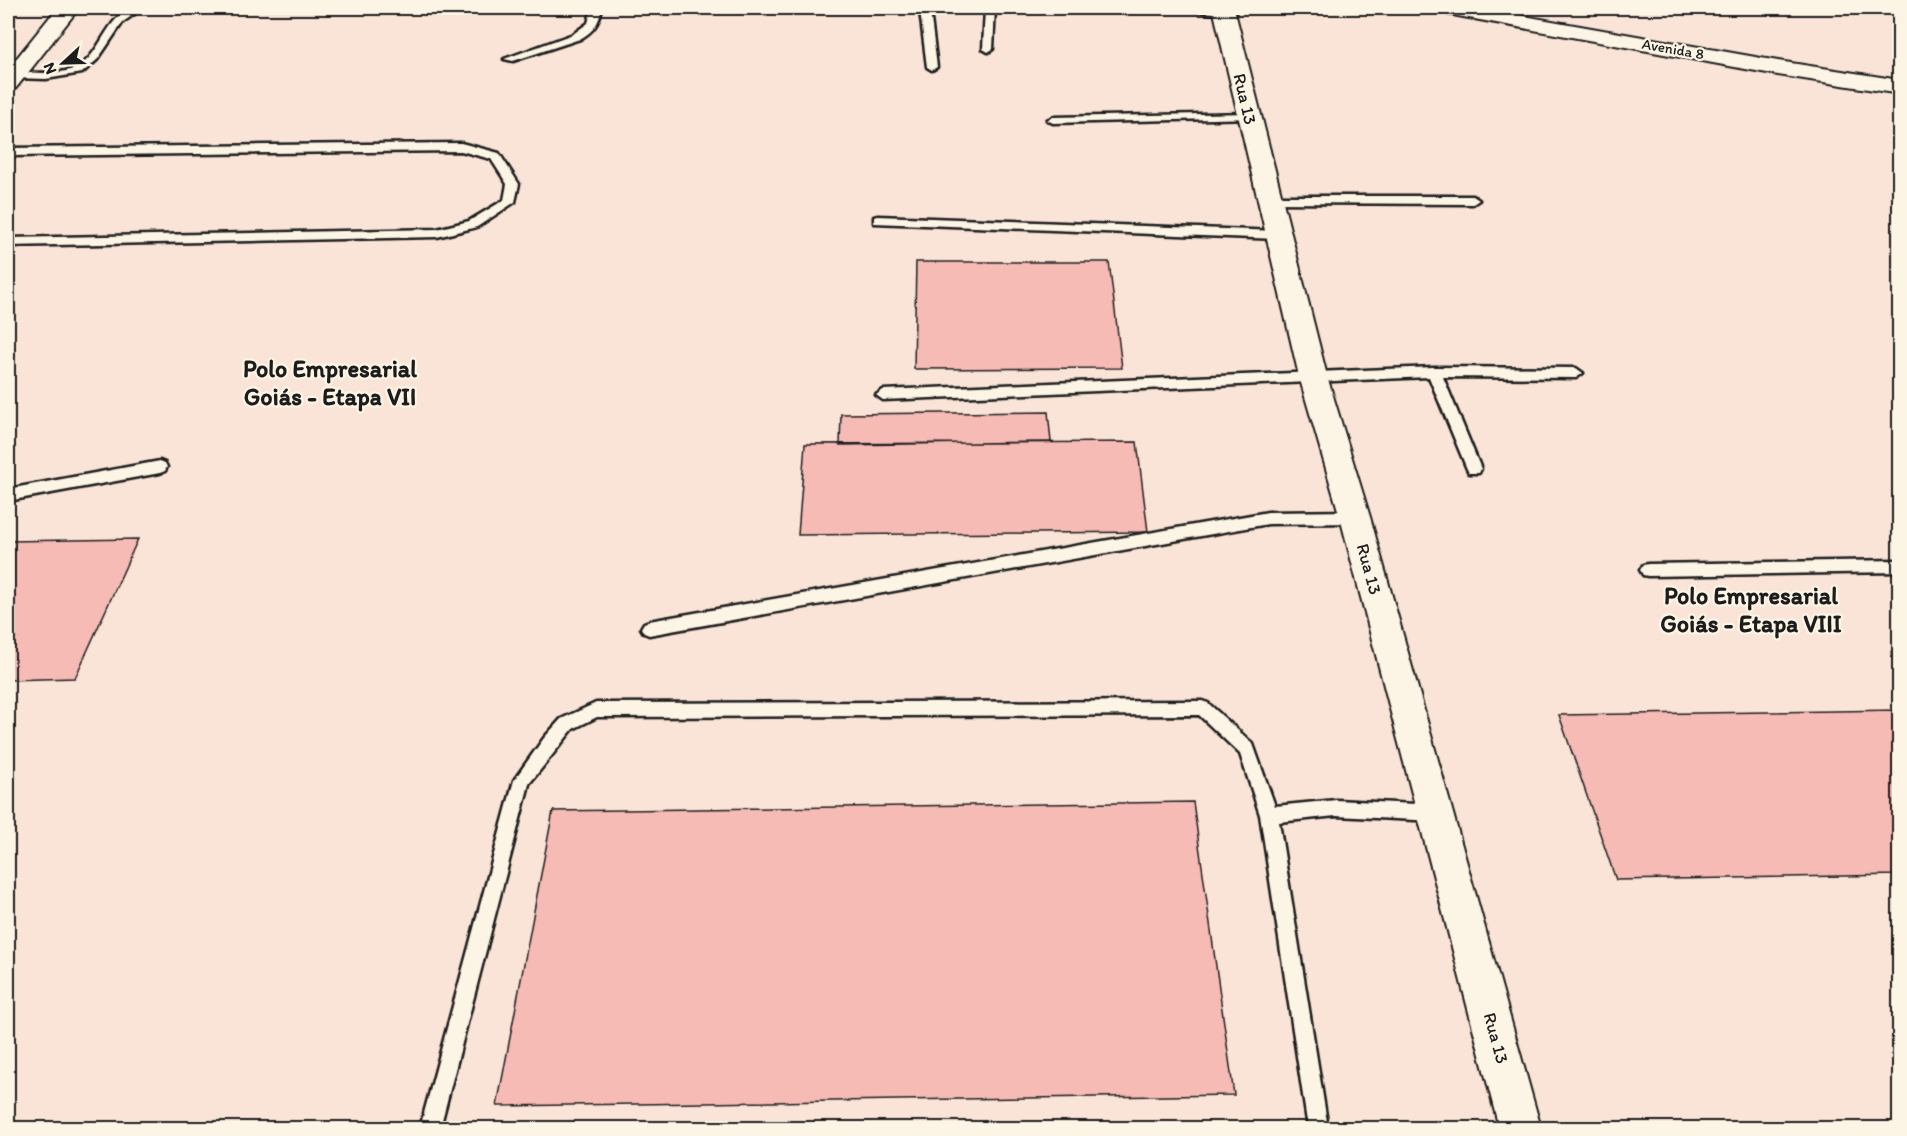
<svg xmlns="http://www.w3.org/2000/svg" width="1907" height="1136" font-family="Itim,sans-serif">
<rect width="100%" height="100%" fill="#fae4d7"/>
<filter id="ink" filterUnits="userSpaceOnUse"><feTurbulence type="fractalNoise" baseFrequency=".0167" numOctaves="2"/><feDisplacementMap in="SourceGraphic" scale="12" xChannelSelector="R" yChannelSelector="G"/><feConvolveMatrix kernelMatrix="1 2 1 2 8 2 1 2 1" color-interpolation-filters="sRGB"/></filter>
<g filter="url(#ink)">
<!-- building -->
<path fill="#f7bbb6" stroke="#1c1c1c" stroke-width="1.5" d="M916,262H1109L1122,368L914,369Z
M1048,412L1051,442L840,445L841,414Z
M1137,442L1148,532L798,535L805,444Z
M138,539L75,678L8,680V541Z
M1900,710V875L1616,880L1559,715Z
M1193,802L1234,1095L497,1106L553,811Z"/>
<g fill="none" stroke-linecap="round" stroke-linejoin="round">
<defs>
<path id="lane" d="M131,8H143L123,22L98,59L82,73L46,79L13,78L8,75L13,72C31,72 52,75 70,70C100,62 103,20 131,8Z
M592,8H602C599,23 594,31 580,39L513,61L504,59L573,34L588,23Z
M922,8H932L930,11L937,67L932,70L927,67L920,11Z
M985,8H995L993,49L988,52L983,49Z
M1190,8H1226L1229,10C1221,15 1198,13 1190,8Z
M1250,113L1256,116L1254,118L1053,123L1047,120L1053,117Z
M461,143L499,153L519,184L515,202L477,227L437,237L8,246V238L437,229L469,221L504,200L507,184L491,159L461,151L8,156V148Z
M1269,196H1473L1479,200L1473,204L1265,203L1263,200Z
M878,216L1278,231L1284,235L1278,239L874,223V217Z
M1434,367L1576,368L1583,373L1576,378L1443,377L1481,469L1479,473H1469L1467,469L1429,377L883,400L876,395L883,390Z
M160,461L165,463L167,467L165,471L160,473L8,501V489Z
M1355,511L1360,513L1362,517L1360,521L1355,523L1268,524L649,635L644,633L641,628L644,623L649,621L1268,512Z
M1900,560V572L1648,576L1643,575L1640,570L1643,565L1648,564Z
M1202,701L1208,703L1253,744L1275,806L1336,800L1435,805L1441,807L1444,813L1441,819L1435,821L1336,816L1279,822L1328,1128H1308L1260,815L1240,754L1199,715L597,717L573,729L529,784L440,1128H420L514,780L544,738L561,719L596,703Z"/>
<path id="street" d="M57,8H79L16,88L8,90V69Z
M1213,8H1234L1327,376L1370,517L1541,1128H1499L1340,517L1299,376Z
M1436,8H1479L1778,61L1900,80V94L1778,75L1447,14L1440,12Z"/>
</defs>
<!-- lane casing -->
<use href="#lane" stroke="#1c1c1c" stroke-width="5"/>
<!-- street casing -->
<use href="#street" stroke="#1c1c1c" stroke-width="4"/>
<!-- lane -->
<use href="#lane" fill="#fcf5e5" fill-rule="evenodd"/>
<!-- street -->
<use href="#street" fill="#fcf5e5" fill-rule="evenodd"/>
</g>
</g>
<g text-anchor="middle" stroke-width="4.5" stroke-linejoin="round" paint-order="stroke">
<!-- far-street labels -->
<g font-size="15" fill="#1c1c1c" stroke="#fcf5e5">
<text transform="translate(1673 49) rotate(10)" y="5">Avenida 8</text>
</g>
<!-- street labels -->
<g font-size="18" fill="#1c1c1c" stroke="#fcf5e5">
<text transform="translate(1245 99) rotate(77)" y="6">Rua 13</text>
<text transform="translate(1369 569) rotate(75)" y="6">Rua 13</text>
<text transform="translate(1496 1038) rotate(75)" y="6">Rua 13</text>
</g>
<!-- district labels -->
<g font-size="24" font-weight="bold" fill="#1c1c1c" stroke="#fcf5e5">
<text x="330" y="377">Polo Empresarial<tspan x="330" dy="28">Goiás - Etapa VII</tspan></text>
<text x="1751" y="604">Polo Empresarial<tspan x="1751" dy="28">Goiás - Etapa VIII</tspan></text>
</g>
</g>
<!-- margin -->
<rect width="1907" height="1136" fill="none" stroke="#fcf5e5" stroke-width="30"/>
<rect x="15" y="15" width="1877" height="1106" fill="none" stroke="#1c1c1c" stroke-width="2" filter="url(#ink)"/>
<!-- north arrow -->
<g transform="translate(63 63) rotate(248)" stroke="#fcf5e5" stroke-width="4.5" paint-order="stroke">
<path d="M0-4.5L10 22L0 15L-10 22Z" fill="#1c1c1c"/>
<text y="-9" font-size="16" font-weight="bold" text-anchor="middle" fill="#1c1c1c">N</text>
</g>
</svg>
